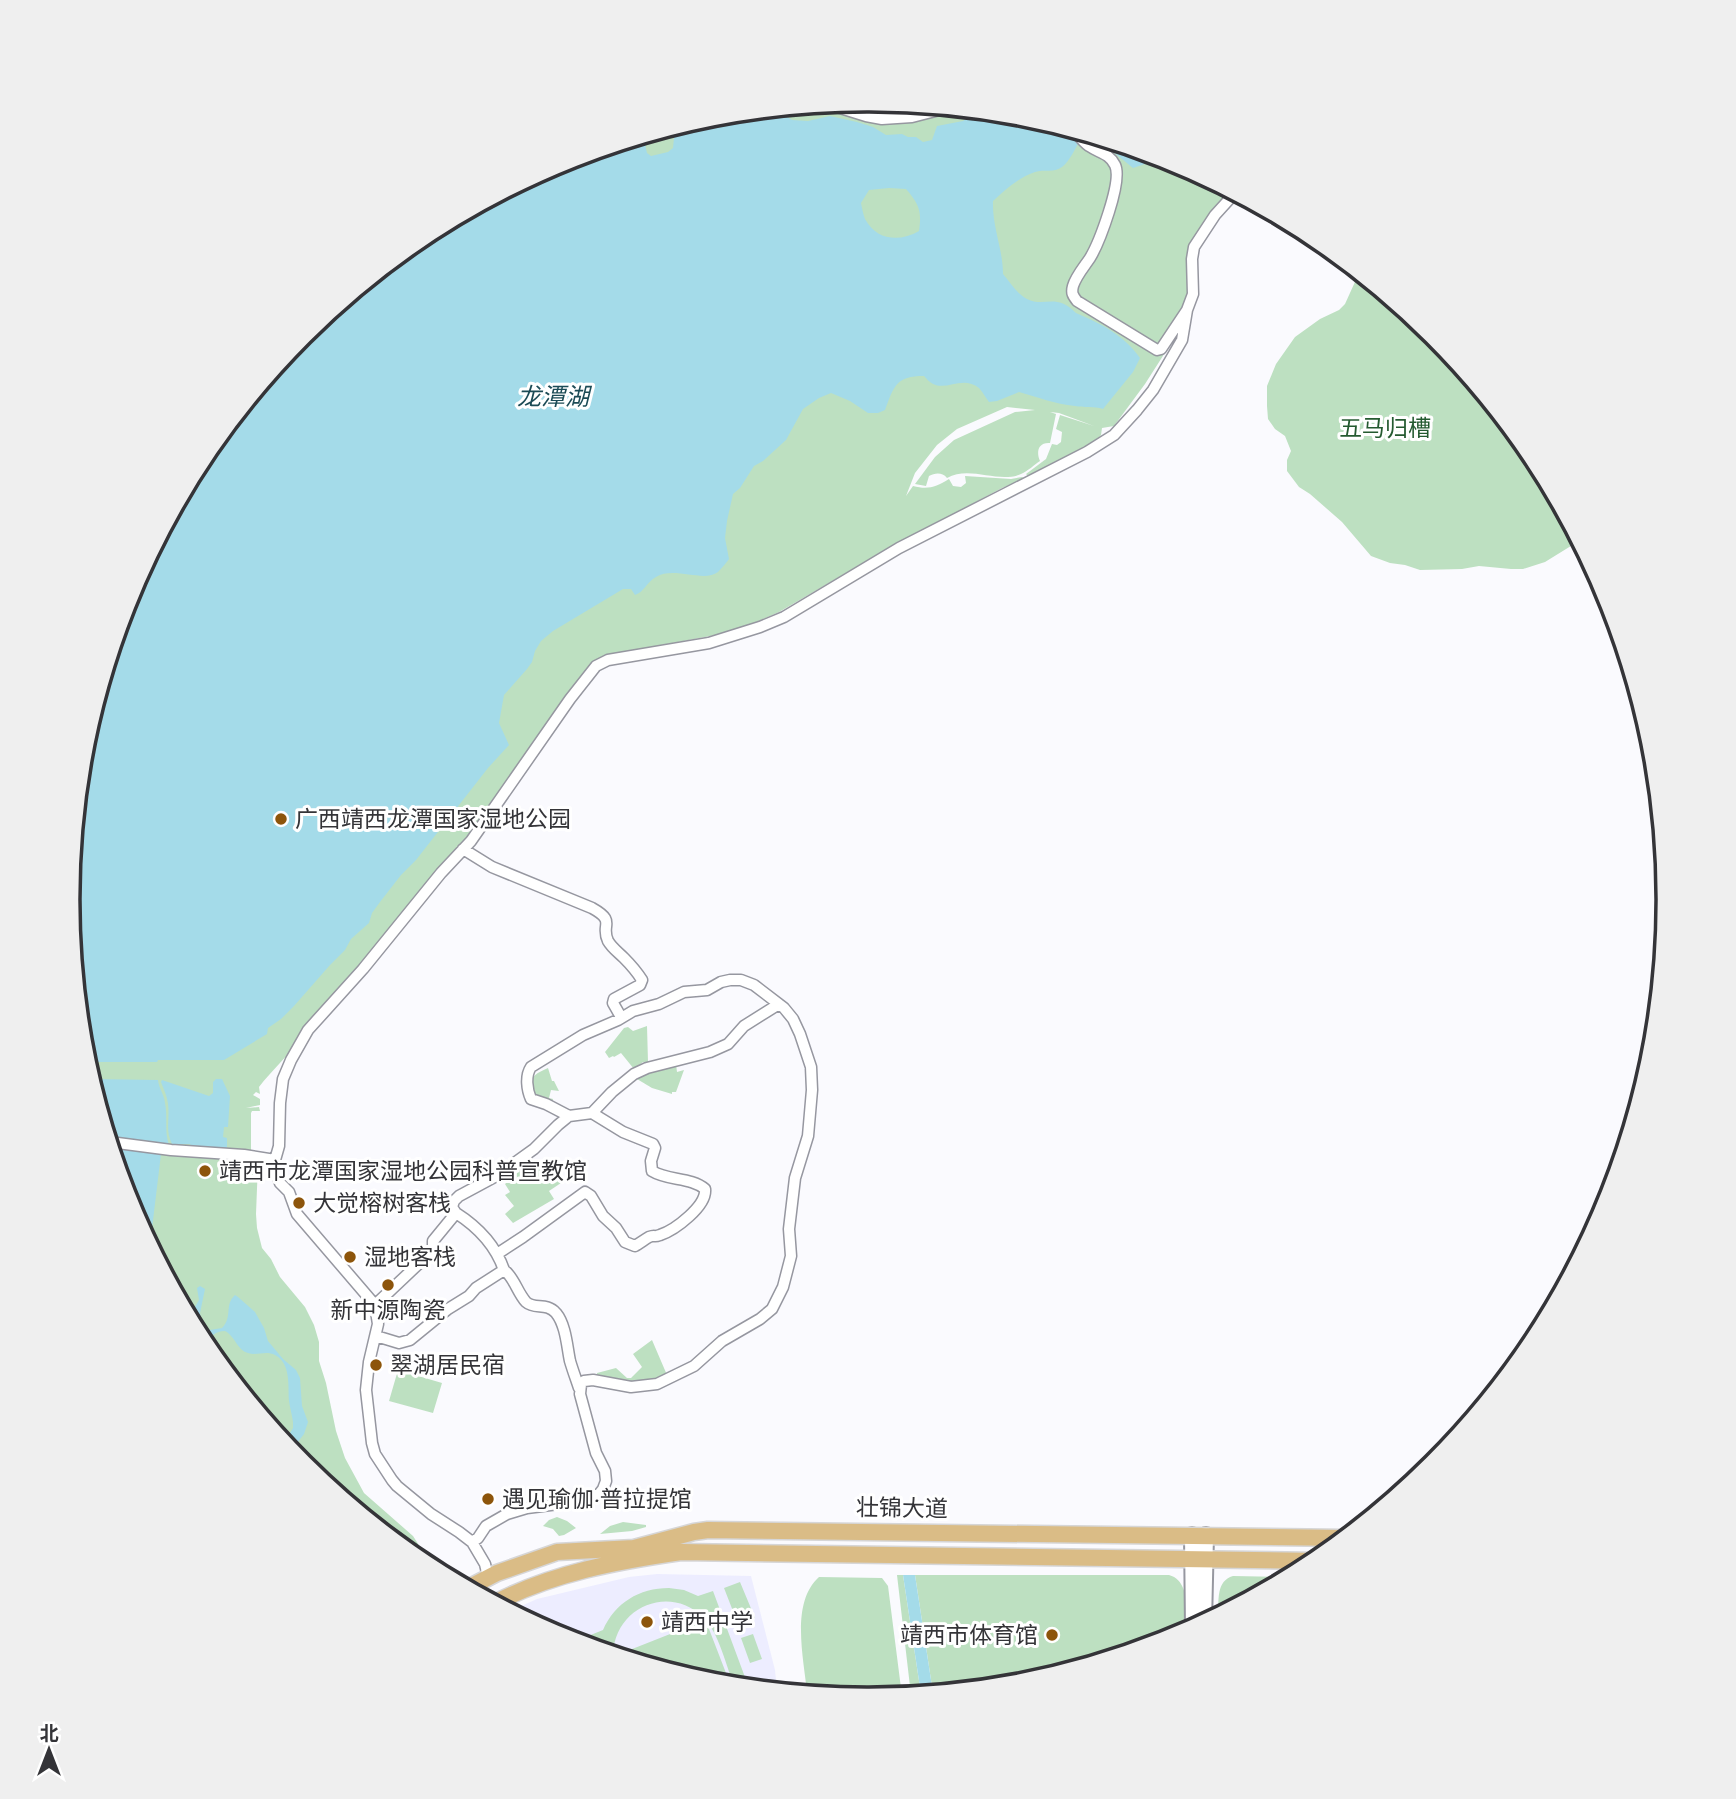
<svg xmlns="http://www.w3.org/2000/svg" width="1736" height="1799" font-family="Montserrat,'Noto Sans SC',sans-serif">
<rect width="100%" height="100%" fill="#fafafe"/>
<!-- built -->
<path fill="#ededff" d="M657,1574L751,1576L775,1670L777,1690L712,1684L562,1638L510,1611L537,1599L629,1577Z"/>
<!-- green -->
<path fill="#bde0c1" d="M868,100L1024,115L1174,161L1237,194L1191,252L1188,291L1168,348L1145,384L1114,426L1102,428L1101,435L1095,442L1029,477L1026,474L1046,459L1052,444L1057,445L1061,442L1062,432L1056,429L1060,415L1094,426L1059,413L1050,412L1056,414L1050,443C1038,442 1036,452 1040,461C1034,465 1028,471 1021,474C998,484 970,465 947,478C942,472 935,473 929,476L926,486L915,484L935,457L954,440L1015,412L1035,410L1007,407L957,429L937,445L915,473L906,496L913,486C928,490 936,487 949,479L953,486L961,487L966,483L965,476L1011,479L1022,477L1025,479L1002,488L882,552L779,612L754,623L721,634L608,655L597,668L459,859L400,930L300,1040C287,1057 272,1070 259,1087L260,1094L256,1092L253,1095L260,1099V1105L246,1108L259,1107L260,1111H252L251,1113V1150L248,1151V1154L258,1163L256,1214L257,1228L262,1248L271,1259L280,1277L305,1307L314,1325L319,1342V1361L326,1383L336,1431L345,1458L364,1493L413,1536L435,1570L423,1564L302,1465L203,1343L129,1205L84,1055L68,899L84,743L129,593L203,455L424,234L562,160L712,115Z
M1359,273L1434,334L1533,456L1579,541L1545,562L1523,569H1511L1479,566L1462,569L1420,570L1405,565L1390,563L1371,556L1342,522L1310,494L1299,487L1287,471V460L1291,451L1285,436L1275,429L1268,419L1267,406V386L1276,364L1295,337L1320,319L1339,310L1345,304Z
M647,1026L648,1062H643L634,1069L621,1053L614,1057L613,1056L609,1058L605,1052L624,1028L628,1027L633,1031Z
M676,1064L677,1072L684,1070L676,1092H672V1094L652,1088L637,1079L656,1070Z
M548,1068L552,1081H554L559,1091L551,1090L549,1098L553,1099L552,1107L534,1098C531,1079 529,1076 548,1068Z
M529,1158L540,1167L561,1177V1183L549,1191L554,1199L513,1223L505,1214L514,1206L505,1195L510,1192L505,1184L518,1172L512,1166Z
M652,1340L667,1375C644,1386 622,1381 597,1376V1373L616,1368L627,1378H631L642,1367L633,1354Z
M398,1370L442,1383L433,1413L389,1401Z
M557,1517L567,1521L576,1528L564,1535L559,1536L553,1529L543,1526L549,1520Z
M623,1522L646,1525V1527L632,1531L600,1534L610,1526Z
M897,1575H903L921,1694L911,1695Z
M915,1575H1169C1191,1581 1186,1613 1186,1632L1174,1639L1024,1684L933,1693Z
M1233,1576L1290,1577L1218,1615C1219,1600 1216,1581 1233,1576Z
M819,1577L882,1578L888,1586L902,1696L868,1699L807,1693C804,1659 790,1603 819,1577Z
M740,1582L755,1618L738,1624L724,1588Z
M669,1588L684,1590L698,1596L713,1591L749,1688L734,1686C726,1665 719,1633 703,1617C669,1584 615,1607 613,1654L592,1648L588,1636L603,1630C615,1603 639,1588 669,1588Z
M703,1621L709,1629L731,1686L712,1684L617,1655Z
M753,1634L762,1659L750,1663L741,1638Z"/>
<!-- water -->
<path fill="#a4dbe9" fill-rule="evenodd" d="M775,109L792,120L808,121L830,116L857,122L873,127L886,135L902,134L908,137H916L923,142L932,140L937,126L963,121L972,115L989,112L1024,115L1174,161L1157,166L1148,163L1133,168L1106,146L1088,136L1081,138C1076,147 1070,161 1062,167C1054,173 1044,169 1035,172C1018,178 1006,189 993,201C992,227 1003,249 1003,274C1010,282 1017,294 1027,299C1045,308 1055,292 1076,313C1100,323 1125,336 1140,358L1133,372L1103,409C1094,406 1084,408 1075,406C1055,404 1037,397 1019,392L997,401L989,402C985,397 983,392 979,388C963,375 947,391 933,384C929,382 927,379 924,376C896,376 894,386 885,410L878,413H868L850,401L831,393L819,398L803,409L786,440L763,461L754,466L740,488L733,494L727,521L725,538L729,559C726,563 722,568 718,572C704,583 674,566 656,577C647,582 644,592 635,595L631,589H623L553,631L541,641L535,651L532,662L527,669L504,695L499,723L509,745L488,768L416,860L401,875L380,902L372,913L369,923L351,939L345,950L330,965L294,1006L281,1019L268,1028L267,1034L224,1060H158L157,1062H86L84,1055L68,899L84,743L129,593L203,455L303,334L424,234L562,160L643,136L647,153L651,156L668,152L673,148L674,138L682,124L712,115ZM889,188L906,189C919,204 922,211 919,231C900,242 877,241 865,219C863,214 862,208 861,203L869,190Z
M91,1079L158,1080C159,1089 164,1094 165,1103C168,1117 164,1131 169,1145L109,1138Z
M216,1079H222L230,1096L228,1127H224L223,1137L227,1138V1148L225,1149L192,1148L190,1144H172C165,1131 170,1118 168,1104C167,1096 164,1090 161,1082L162,1080L209,1096L213,1093V1082Z
M111,1146L161,1154L150,1245L129,1205Z
M200,1286L205,1289L200,1313L202,1327L210,1330L222,1328C233,1317 224,1305 235,1295L238,1297L255,1312L264,1328L268,1341L283,1359L296,1370L300,1378L302,1406L308,1422L304,1434L291,1451L284,1443L293,1428V1422C292,1415 290,1408 289,1401C288,1386 291,1363 275,1355C266,1350 257,1356 248,1353C237,1350 235,1336 225,1331C215,1331 210,1337 204,1345L198,1334L195,1317V1307L199,1300L197,1288Z
M903,1575H915L933,1693L921,1694Z"/>
<g fill="none" stroke-linecap="round" stroke-linejoin="round">
<defs>
<path id="minor" d="M797,107L802,109L837,107L866,116L882,119L912,117L947,108
M1187,310L1193,294L1192,259L1194,247L1215,215L1235,193
M463,849L492,867L592,908C617,922 600,924 608,941C612,948 618,952 624,958C631,965 637,972 642,980L640,985L614,999L613,1003L621,1017
M592,1113L612,1092L634,1074L647,1068L710,1052L728,1044L744,1026L779,1004
M110,1142L171,1150L244,1155L275,1160L277,1175L280,1183L289,1192L297,1214L375,1305L378,1324L369,1362L366,1390L372,1443L375,1454L392,1480L397,1486L431,1514L459,1532L472,1542L485,1564L488,1577
M275,1160L279,1146L280,1103L283,1079L291,1060L308,1030L363,969L441,873L471,841L570,699L596,666L608,660L709,643L760,627L784,617L899,548L1087,452L1114,435L1137,410L1153,390L1182,340L1187,310L1161,349L1157,350L1077,301C1073,296 1071,293 1073,286C1076,276 1084,267 1090,258C1099,243 1123,181 1115,165C1109,153 1099,153 1089,146C1083,142 1079,136 1074,130
M456,1213C478,1227 495,1244 504,1270
M375,1305L429,1254L433,1247V1241L456,1213L452,1207L454,1201L459,1196L498,1175L534,1149L558,1125L569,1116L592,1113L623,1132L653,1144L655,1148L651,1161L652,1171C668,1181 691,1177 705,1189C707,1206 675,1230 660,1235C652,1238 657,1234 649,1237C644,1240 639,1244 635,1246L625,1242L616,1228L603,1216L591,1196L585,1192L523,1237L497,1254
M376,1336L399,1343L410,1340L448,1309L469,1296L476,1288L504,1270C514,1277 517,1292 526,1302C535,1310 546,1302 556,1313C566,1325 567,1347 570,1361C573,1371 576,1379 579,1388
M472,1542L478,1538L486,1526L507,1514L527,1508L566,1503L593,1496L599,1494L603,1489L606,1481L605,1471L596,1453L580,1394L581,1384L584,1381L593,1380L631,1387L657,1384L694,1366L722,1341L760,1319L772,1309L783,1287L791,1256L789,1229L795,1178L808,1136L812,1090L811,1067L800,1034L793,1019L784,1008L754,985L741,980H730L721,982L707,990L684,992L659,1004L633,1011L618,1020L583,1035L531,1067C525,1076 527,1090 531,1099L546,1104L569,1116"/>
<path id="secondary" d="M1192,1535L1193,1628
M1204,1623L1206,1535"/>
<path id="primary" d="M468,1588L497,1573L557,1552L634,1548L694,1532L708,1530L1345,1538
M495,1603C552,1573 618,1561 681,1552L1317,1561"/>
</defs>
<!-- minor casing -->
<use href="#minor" stroke="#9697a0" stroke-width="13"/>
<!-- secondary casing -->
<use href="#secondary" stroke="#9697a0" stroke-width="18"/>
<!-- primary casing -->
<use href="#primary" stroke="#d6d6d7" stroke-width="19"/>
<!-- minor -->
<use href="#minor" stroke="#fff" stroke-width="10"/>
<!-- secondary -->
<use href="#secondary" stroke="#fff" stroke-width="14"/>
<!-- primary -->
<use href="#primary" stroke="#dabc86" stroke-width="16"/>
</g>
<!-- markers -->
<g fill="#8d550b" stroke="#fff" stroke-width="2.5">
<circle cx="281" cy="819" r="7"/>
<circle cx="205" cy="1171" r="7"/>
<circle cx="299" cy="1203" r="7"/>
<circle cx="350" cy="1257" r="7"/>
<circle cx="388" cy="1285" r="7"/>
<circle cx="376" cy="1365" r="7"/>
<circle cx="488" cy="1499" r="7"/>
<circle cx="647" cy="1622" r="7"/>
<circle cx="1052" cy="1635" r="7"/>
</g>
<g text-anchor="middle" stroke-width="6" stroke-linejoin="round" paint-order="stroke">
<!-- park labels -->
<g font-size="23" fill="#245a30" stroke="#fff">
<text x="1385" y="436">五马归槽</text>
</g>
<!-- poi labels -->
<g font-size="23" fill="#343438" stroke="#fff" text-anchor="start">
<text x="295" y="827">广西靖西龙潭国家湿地公园</text>
<text x="219" y="1179">靖西市龙潭国家湿地公园科普宣教馆</text>
<text x="313" y="1211">大觉榕树客栈</text>
<text x="364" y="1265">湿地客栈</text>
<text x="388" y="1318" text-anchor="middle">新中源陶瓷</text>
<text x="390" y="1373">翠湖居民宿</text>
<text x="502" y="1507">遇见瑜伽·普拉提馆</text>
<text x="661" y="1630">靖西中学</text>
<text x="1038" y="1643" text-anchor="end">靖西市体育馆</text>
</g>
<!-- street labels -->
<g font-size="23" fill="#343438" stroke="#fff">
<text transform="translate(902 1508) rotate(1)" y="8">壮锦大道</text>
</g>
<!-- water labels -->
<g font-size="24" font-style="italic" fill="#1c4b56" stroke="#fff">
<text x="553" y="405">龙潭湖</text>
</g>
</g>
<!-- crop -->
<path d="M0 0H1736V1799H0ZM867 112H869A787 787 0 0 1 1656 899V900A787 787 0 0 1 869 1687H867A787 787 0 0 1 80 900V899A787 787 0 0 1 867 112Z" fill="#efefef" fill-rule="evenodd"/>
<path fill="none" stroke="#343438" stroke-width="3.5" d="M867 112H869A787 787 0 0 1 1656 899V900A787 787 0 0 1 869 1687H867A787 787 0 0 1 80 900V899A787 787 0 0 1 867 112Z"/>
<!-- north arrow -->
<g transform="translate(49 1750)" stroke="#ffffff" stroke-width="5" paint-order="stroke">
<path d="M0-5L12 26L0 18L-12 26Z" fill="#343438"/>
<text y="-10" font-size="19" font-weight="bold" text-anchor="middle" fill="#343438">北</text>
</g>
</svg>
